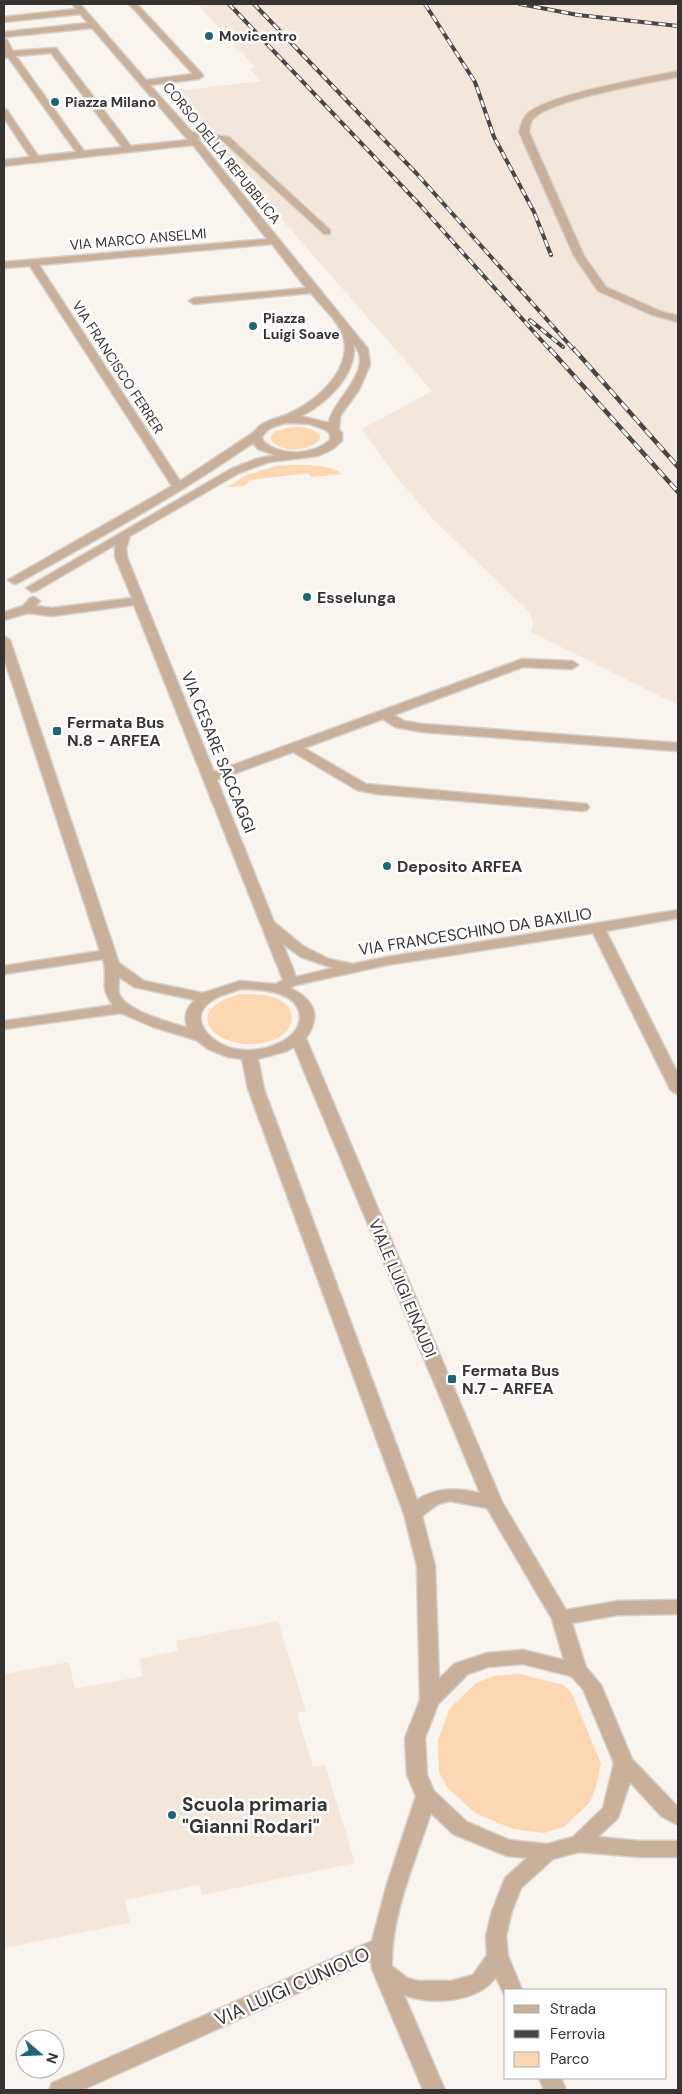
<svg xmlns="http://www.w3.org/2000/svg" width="682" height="2094" font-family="'DM Sans',sans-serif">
<rect width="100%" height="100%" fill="#faf4ee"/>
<!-- built -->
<path fill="#f3e7dc" d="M197,4H678V705L531,632L533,623L530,613L432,518L397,478L362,429L432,391L170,92L261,81L249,68L255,67Z
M278,1621L306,1711L297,1713L313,1767L325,1764L355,1863L202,1895L199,1885L125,1900L130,1923L4,1948V1674L69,1662L75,1689L143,1676L139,1659L178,1651L176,1641Z"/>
<!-- green -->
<path fill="#fdd6b2" d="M296,426L311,429L320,435V439C311,452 277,454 270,438L275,431Z
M276,466C293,465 328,462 342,474L311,477L309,473L250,480L245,486L227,487L247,475Z
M240,994C253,994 265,994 278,999C300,1010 294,1032 273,1040C224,1058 172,1012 240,994Z
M521,1674L563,1685L571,1692L601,1763L596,1787L590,1802L564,1827L544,1833L513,1829L475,1813L447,1787L439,1772L438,1740L450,1708L476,1683L494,1676Z"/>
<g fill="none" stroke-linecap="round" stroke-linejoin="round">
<defs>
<path id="minor" d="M72,4H80L146,80L193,74L129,4H137L202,74L203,76L199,79L150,85L192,132L229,137L330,230V234H324L223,141L197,138L368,349L370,365L359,390L340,416L339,430L342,433V441L333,449L318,456L269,462L239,473L130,536L126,548L127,557L214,772L522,659L572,661L578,665L572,669L523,667L394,715L404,721L422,724L678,743V751L422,732L395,727L383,719L304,748L366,784L587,804L589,807L587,810L582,811L377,794L357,790L293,752L217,780L274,922L303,946L329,959L353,964L387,957L678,910V918L606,931L678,1074V1094L673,1092L670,1089L593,933L387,965L296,985L290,988C314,999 322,1016 306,1038L502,1502L566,1610L618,1601L678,1600V1614L618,1615L572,1623L586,1667L601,1685L632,1759L678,1807V1825L661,1816L630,1782L618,1818L598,1837L640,1841H678V1857H640L579,1852L553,1859L521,1888L512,1911L506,1936L508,1956L522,1990H506L505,1996L496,1977C478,2003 431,2005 404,1995L445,2090H423L372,1969L371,1960L82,2090H49L52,2083L372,1941L387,1884L416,1796L407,1775L405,1738L420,1700L417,1566L404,1514L248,1089L242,1059L228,1057L208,1049L196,1040L153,1027L121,1013L4,1029V1021L113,1005C98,986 109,979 103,959L4,974V966L100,951L4,658V636L10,640L119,963L144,981L203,993L240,981L276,984L283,980L134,605L52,616L28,613L4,620V612L23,606L30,598L34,597L40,601L36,606L52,608L132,598L115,557V545L36,591L32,592L26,588L231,469L256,459L275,455L258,449L253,443C178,495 98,539 18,583L14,584L8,580L172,486L30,266L4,268V262L267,239L193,145L4,166V160L30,157L4,118V109L7,110L38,156L76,152L8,57L4,58V39L7,40L13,51L56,48L131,146L188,140L92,28L4,37V32L88,23L80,14L4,22V17L76,9ZM51,53L122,147L84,151L16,56ZM272,244L306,288L194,298L189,301L194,304L311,293C320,305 333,316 340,329C359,364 318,401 290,413C278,419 262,420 254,432L180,481L39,265ZM354,345C376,370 331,401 329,423L301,416C326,404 356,376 354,345ZM287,423L310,424L326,430L330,434V440C314,455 280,457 263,441L262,437C268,427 277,425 287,423ZM283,944L301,957L333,968L296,977ZM119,977L134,987L195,1000C186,1008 183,1018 188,1028C172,1023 124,1011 119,993C118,988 119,982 119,977ZM241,989C261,989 300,991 300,1018C299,1029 292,1036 283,1041C269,1049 250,1052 235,1049C208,1043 184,1016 216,998C223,994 233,992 241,989ZM294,1047L480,1493C457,1488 437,1487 417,1500L264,1089L258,1059L287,1051ZM450,1501L487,1508L552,1619L564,1660L523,1650L487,1653L454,1664L439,1679L435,1566L422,1516L438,1504ZM523,1664L571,1676L583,1689L614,1763L603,1808L573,1837L547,1844L509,1840L467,1822L434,1791L427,1775L425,1738L438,1704L468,1674L488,1667ZM431,1813L453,1834L507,1856L527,1858L506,1877L503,1883L492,1911L486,1936L487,1955L473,1975L451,1981H418L407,1978L392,1966C390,1918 416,1858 431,1813Z
M678,71V77C648,83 554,99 534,118C530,121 530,127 529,132L584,256L606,287L660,311L678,316V322L652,315L598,291L574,256L519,132C521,126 522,119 527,114C549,94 645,78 678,71Z
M539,2078H561L566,2090H544Z"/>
</defs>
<!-- minor casing -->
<use href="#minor" stroke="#d7d1cc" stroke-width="3"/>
<!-- minor -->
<use href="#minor" fill="#c8b09b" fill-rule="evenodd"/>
<defs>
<path id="rail-far1" d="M229,4L420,205L551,351
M254,4L417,174L575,351
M425,4L475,82L494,137L534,212L551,255
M520,4L578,15L678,26
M530,320L563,347"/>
<path id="rail" d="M550,349L678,492
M574,349L678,467"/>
</defs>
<!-- rail-far1 casing -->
<use href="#rail-far1" stroke="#4a4644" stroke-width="4"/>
<!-- rail casing -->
<use href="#rail" stroke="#4a4644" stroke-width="4.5"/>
<!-- rail-far1 -->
<use href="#rail-far1" stroke="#fff" stroke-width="2.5" stroke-dasharray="7" stroke-linecap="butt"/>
<!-- rail -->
<use href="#rail" stroke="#fff" stroke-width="3" stroke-dasharray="9" stroke-linecap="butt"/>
</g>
<!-- markers -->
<g fill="#1f6675" stroke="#fff" stroke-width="2">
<circle cx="209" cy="36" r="5"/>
<circle cx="55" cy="102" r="5"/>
<circle cx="253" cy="326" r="5"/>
<circle cx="307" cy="597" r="5"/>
<rect x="52" y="726" width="10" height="10" rx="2.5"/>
<circle cx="387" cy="866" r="5"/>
<rect x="447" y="1374" width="10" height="10" rx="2.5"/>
<circle cx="172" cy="1815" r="5"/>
</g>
<g text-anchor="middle" stroke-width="5" stroke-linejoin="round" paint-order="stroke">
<!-- far-poi labels -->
<g font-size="14" font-weight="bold" fill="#363331" stroke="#fff" text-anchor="start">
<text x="219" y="41">Movicentro</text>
<text x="65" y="107">Piazza Milano</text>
<text x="263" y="323">Piazza<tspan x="263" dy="16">Luigi Soave</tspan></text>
</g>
<!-- far-street labels -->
<g font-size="14" fill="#363331" stroke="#fff">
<text transform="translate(222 153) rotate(51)" y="5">CORSO DELLA REPUBBLICA</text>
<text transform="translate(138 239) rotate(-5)" y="5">VIA MARCO ANSELMI</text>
<text transform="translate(118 367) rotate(57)" y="5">VIA FRANCISCO FERRER</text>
</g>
<!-- poi labels -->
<g font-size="16" font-weight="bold" fill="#363331" stroke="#fff" text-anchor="start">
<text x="317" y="603">Esselunga</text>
<text x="67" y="728">Fermata Bus<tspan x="67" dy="18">N.8 - ARFEA</tspan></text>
<text x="397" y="872">Deposito ARFEA</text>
<text x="462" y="1376">Fermata Bus<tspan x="462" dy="18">N.7 - ARFEA</tspan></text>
</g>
<!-- street labels -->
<g font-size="16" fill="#363331" stroke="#fff">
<text transform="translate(219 752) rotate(68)" y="6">VIA CESARE SACCAGGI</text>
<text transform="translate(475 931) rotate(-9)" y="6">VIA FRANCESCHINO DA BAXILIO</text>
<text transform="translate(403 1288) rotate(67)" y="6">VIALE LUIGI EINAUDI</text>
</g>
<!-- near-poi labels -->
<g font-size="19" font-weight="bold" fill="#363331" stroke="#fff" text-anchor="start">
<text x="182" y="1811">Scuola primaria<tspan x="182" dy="22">"Gianni Rodari"</tspan></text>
</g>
<!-- near-street labels -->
<g font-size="19" fill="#363331" stroke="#fff">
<text transform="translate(292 1986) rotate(-24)" y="7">VIA LUIGI CUNIOLO</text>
</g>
</g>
<!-- border -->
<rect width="682" height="2094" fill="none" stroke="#363331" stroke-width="10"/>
<!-- legend -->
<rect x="504" y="1989" width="162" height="90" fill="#ffffff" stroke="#afadad"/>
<rect x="514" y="2005" width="25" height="8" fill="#c8b09b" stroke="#afadad"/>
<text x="550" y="2014" font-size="15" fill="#363331">Strada</text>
<rect x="514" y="2030" width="25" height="8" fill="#4a4644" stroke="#afadad"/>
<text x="550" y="2039" font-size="15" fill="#363331">Ferrovia</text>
<rect x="514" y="2052" width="25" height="15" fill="#fdd6b2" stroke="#afadad"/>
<text x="550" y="2064" font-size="15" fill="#363331">Parco</text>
<!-- north arrow -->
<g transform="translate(40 2054) rotate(109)"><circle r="24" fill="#ffffff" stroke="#afadad"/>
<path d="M0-4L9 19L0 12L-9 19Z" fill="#1f6675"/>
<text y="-8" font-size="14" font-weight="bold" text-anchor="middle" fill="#363331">N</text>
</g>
</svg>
